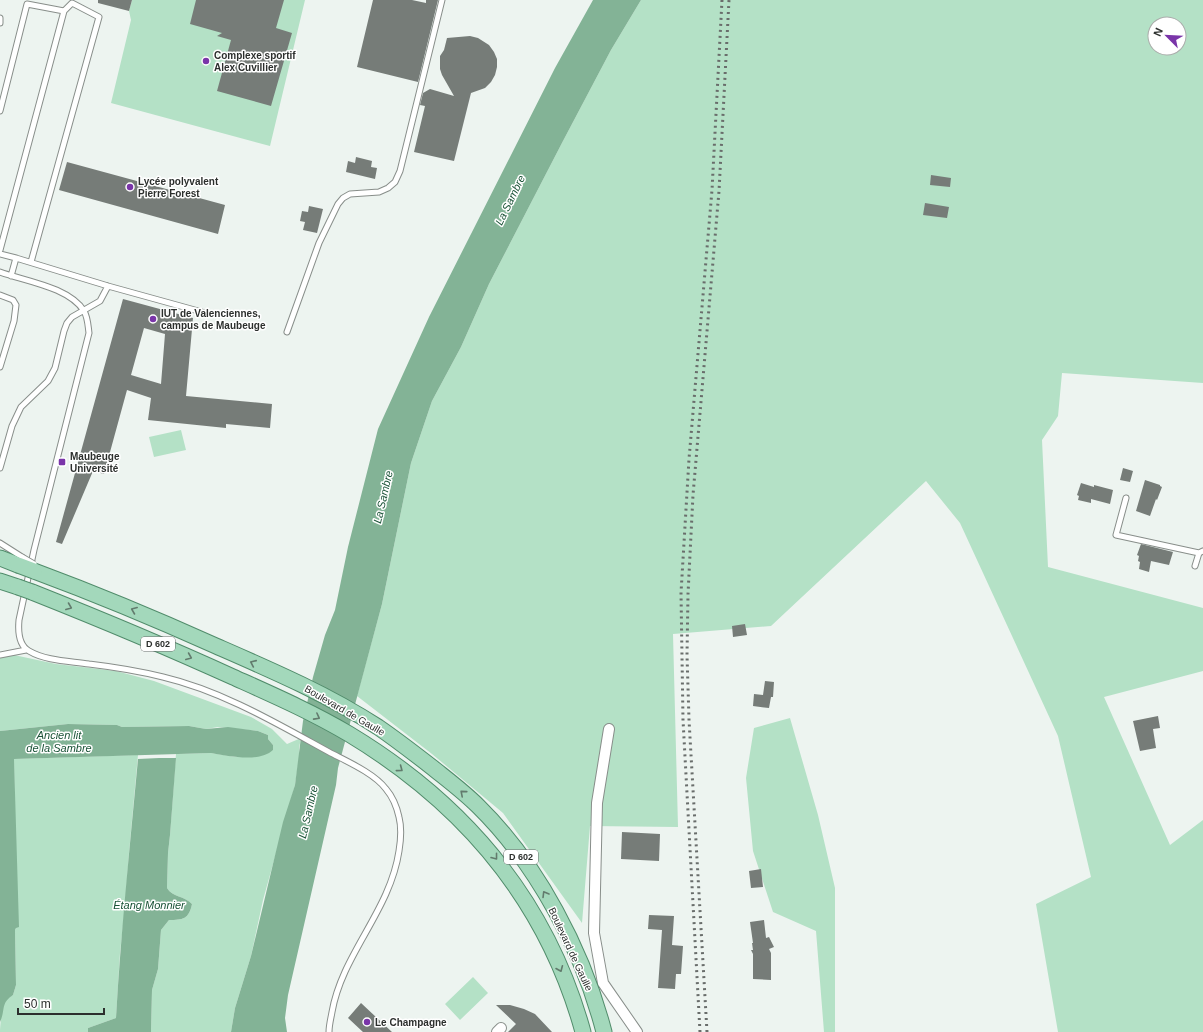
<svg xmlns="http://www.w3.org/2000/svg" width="1203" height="1032" font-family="Helvetica,sans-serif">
<rect width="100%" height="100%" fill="#edf4f0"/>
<!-- green -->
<path fill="#b4e1c6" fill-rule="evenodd" d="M132,0H305L270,146L111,103L131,20L129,11Z
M641,0H1203V383L1062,373L1058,416L1042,440L1048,567L1203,608V671L1104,697L1170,845L1203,820V1032H1058L1036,904L1091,877L1058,736L960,523L926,481L771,626L673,634L678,827L590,826L582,923L503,813L432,754L357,696L382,604L411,463L432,401L461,347L489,284L563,141L611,50ZM1155,24H1179V48H1155Z
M181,430L186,450L154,457L149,437Z
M0,652L56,664L116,671L154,681L251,717L272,729L287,744L301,738L299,748V759L295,785L263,900L251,956L235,1008L231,1032H151L152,990L158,969L161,930L169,920C183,920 189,919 192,904C185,896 172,897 167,888L168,853L170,835L176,754L211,753L236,757H249L273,750V745L268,739V735L258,731L218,727L206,729L189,726L122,727L117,725L68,724L0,731Z
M790,718L818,815L835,888V1032H824L816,931L773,912L753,851L746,778L754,728Z
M138,755L129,853L125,907L120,953L116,1018L88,1028V1032H0C0,1027 2,1003 5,1000C7,998 10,997 13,995L16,985L15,930L16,928L14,759Z
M473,977L488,993L460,1020L445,1004Z"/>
<!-- water -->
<path fill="#83b396" d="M593,0H641L611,50L563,141L489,284L461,347L432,401L411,463L382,604L338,768L336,785L288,995L285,1018L287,1032H231L235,1008L251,956L283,822L295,785L303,721L313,677L325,635L335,610L348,547L378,429L429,317L555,68Z
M68,724L117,725L122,727L189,726L206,729L228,727L258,731L268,735V739L273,745V750C259,763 229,756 211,753L14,759L19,927L16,928L15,930L16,985L13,995C0,1004 6,1009 0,1022V731Z
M159,758H176L170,835L168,853L167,888C172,897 185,896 192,904C189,919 183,920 169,920L161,930L158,969L152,990L151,1032H88V1028L116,1018C121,931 130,845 138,759Z"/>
<!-- building -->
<path fill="#767c78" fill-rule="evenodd" d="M98,0H132L129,11L98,3Z
M196,0H284L276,28L292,33L271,106L217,91L231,40L217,36L222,33L190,24Z
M373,0H412L426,3V0H438L418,82L357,67Z
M470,36L478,38L489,45L494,52L497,59V67L495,75L491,82L485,88L471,93L454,161L414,152L425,106L420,105L423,93L430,89L454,96L442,75L440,69V56L444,50L447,38Z
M356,157L372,161L371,167L377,168L375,179L346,172L348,161L355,163Z
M67,162L225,205L218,234L59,190Z
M931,175L951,178L950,187L930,185Z
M925,203L949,207L947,218L923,215Z
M309,206L323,209L317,233L303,230L305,222L300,221L302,211L308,212Z
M123,299L193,318L186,396L272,404L270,428L226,424V428L148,420L151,398L127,390L104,474L93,471L62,544L56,542ZM144,328L165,334L161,384L131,375Z
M1123,468L1133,471L1130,482L1120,480Z
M1145,480L1160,485V486L1162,487L1157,500L1156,499L1150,516L1136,511Z
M1081,483L1094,487V485L1113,490L1110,504L1091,499V503L1078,500L1079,496L1077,495Z
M1141,544L1173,552L1169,565L1151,561L1149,572L1139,569L1140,562L1138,561L1139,556L1137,555Z
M745,624L747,635L733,637L732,626Z
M765,681L774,682L773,697H771L769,708L753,706L754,694L763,695Z
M1158,716L1160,728L1153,729L1156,748L1140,751L1133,721Z
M622,832L660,834L659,861L621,859Z
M761,869L763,887L751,888L749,871Z
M649,915L674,916L672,945L683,946L681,974H676L675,989L658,988L662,930L648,929Z
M764,920L766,938L769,937L774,947L769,949L771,953V980L753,979V954L751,950H753L752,943H753L750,922Z
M361,1003L392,1032H363L348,1018Z
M496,1005H510L524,1009L535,1014L552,1032H508L516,1024Z"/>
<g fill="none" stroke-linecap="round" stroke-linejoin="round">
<defs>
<path id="service" d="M0,18V23
M0,111L27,4L64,11
M0,250L64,11L72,3L99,17L31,262
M0,254L16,258
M0,272C25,281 69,287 84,311C88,318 88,326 89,333L34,550L19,620C18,631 18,645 29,651C46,661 69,661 89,664C114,667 139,671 163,677C222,691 276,723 329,752C346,761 374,773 386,789C392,796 397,808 399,817C402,829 401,839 399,851C390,911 342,954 332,1012C331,1018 329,1025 329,1032
M11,276L16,258L108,286L202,312
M0,295L13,300L16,305L14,321L0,367
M287,332L319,243L338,204L343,198L350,194L379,192L388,188L395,182L400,171L442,0
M0,468L12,426L21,407L48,381L55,368L64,331L67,323L72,317L100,301L108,286
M1126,498L1116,535L1199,553L1203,551
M0,543L22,557
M1195,566L1199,553
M0,655L26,650"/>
<path id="minor" d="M609,729L597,803L594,933L603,983L637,1032
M497,1032L501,1028"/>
<path id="primary" d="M0,558L18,565
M34,571C96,594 156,619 216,646C271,670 327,694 378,727C397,740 415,754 433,768C448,780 464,792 478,806C538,865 583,951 604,1032
M0,581L18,587
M32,592C100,619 167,647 233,677C273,695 312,712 349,734C465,804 547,901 583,1032"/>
</defs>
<!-- service casing -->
<use href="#service" stroke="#888e8a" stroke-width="7"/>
<!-- minor casing -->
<use href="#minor" stroke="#888e8a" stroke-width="12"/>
<!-- primary casing -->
<use href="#primary" stroke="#518c6b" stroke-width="17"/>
<!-- service -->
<use href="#service" stroke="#fff" stroke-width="5"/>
<!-- minor -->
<use href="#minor" stroke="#fff" stroke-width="10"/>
<!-- primary -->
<use href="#primary" stroke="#a3d8bb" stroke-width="15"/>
<!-- rail -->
<path stroke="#696d6b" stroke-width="3" stroke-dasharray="2 4" stroke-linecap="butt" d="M700,1032L683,720L681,593L689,459L712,190L722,0
M707,1032L689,720L687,655L688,594L693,495L719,191L729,0"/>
<defs>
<path id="service-bridge" d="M22,557L34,564"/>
<path id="primary-bridge" d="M18,565L34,571
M18,587L32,592"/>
</defs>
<!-- service-bridge casing -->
<use href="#service-bridge" stroke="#888e8a" stroke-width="7" stroke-linecap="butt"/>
<!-- primary-bridge casing -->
<use href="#primary-bridge" stroke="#518c6b" stroke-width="17" stroke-linecap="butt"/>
<!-- service-bridge -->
<use href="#service-bridge" stroke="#fff" stroke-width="5"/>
<!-- primary-bridge -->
<use href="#primary-bridge" stroke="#a3d8bb" stroke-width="15"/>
</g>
<!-- one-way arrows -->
<defs><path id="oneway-chevron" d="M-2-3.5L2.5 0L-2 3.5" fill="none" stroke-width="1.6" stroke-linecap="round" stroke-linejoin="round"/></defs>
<g stroke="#627b6d">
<use href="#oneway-chevron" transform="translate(69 607) rotate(22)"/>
<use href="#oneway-chevron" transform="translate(134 610) rotate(-158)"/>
<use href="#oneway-chevron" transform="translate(189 657) rotate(23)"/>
<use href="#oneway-chevron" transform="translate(253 663) rotate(-156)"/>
<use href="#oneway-chevron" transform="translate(317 717) rotate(28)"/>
<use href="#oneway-chevron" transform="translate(400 769) rotate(37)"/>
<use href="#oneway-chevron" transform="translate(463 793) rotate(-139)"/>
<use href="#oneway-chevron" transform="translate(495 857) rotate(52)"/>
<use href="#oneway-chevron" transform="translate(545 894) rotate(-121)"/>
<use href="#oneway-chevron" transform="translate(560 969) rotate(67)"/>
</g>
<!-- markers -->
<g fill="#7a35a9" stroke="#fff" stroke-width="1.5">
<circle cx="206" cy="61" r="4"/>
<circle cx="130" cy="187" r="4"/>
<circle cx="153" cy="319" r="4"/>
<rect x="58" y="458" width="8" height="8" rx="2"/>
<circle cx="367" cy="1022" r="4"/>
</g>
<g text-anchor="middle" stroke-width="3" stroke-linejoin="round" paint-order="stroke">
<!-- shield labels -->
<g fill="#fff" stroke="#6b6d6c" stroke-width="1">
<rect x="141" y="637" width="34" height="14" rx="3"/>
<rect x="504" y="850" width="34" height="14" rx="3"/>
</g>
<g font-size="9" font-weight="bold" fill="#2c2f2d">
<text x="158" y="647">D 602</text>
<text x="521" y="860">D 602</text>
</g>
<!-- poi labels -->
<g font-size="10" font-weight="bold" fill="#2c2f2d" stroke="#fff" text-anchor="start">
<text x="214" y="59">Complexe sportif<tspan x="214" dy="12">Alex Cuvillier</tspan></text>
<text x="138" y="185">Lycée polyvalent<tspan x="138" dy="12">Pierre Forest</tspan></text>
<text x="161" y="317">IUT de Valenciennes,<tspan x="161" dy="12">campus de Maubeuge</tspan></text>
<text x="70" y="460">Maubeuge<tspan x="70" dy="12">Université</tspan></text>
<text x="375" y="1026">Le Champagne</text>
</g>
<!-- street labels -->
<g font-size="10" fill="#2c2f2d" stroke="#fff">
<text transform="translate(345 710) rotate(30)" y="4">Boulevard de Gaulle</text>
<text transform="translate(571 949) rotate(65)" y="4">Boulevard de Gaulle</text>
</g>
<!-- water labels -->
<g font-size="11" font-style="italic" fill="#195236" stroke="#fff">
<text transform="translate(510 200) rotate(-64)" y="4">La Sambre</text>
<text transform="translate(383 497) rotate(-77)" y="4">La Sambre</text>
<text x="59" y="739">Ancien lit<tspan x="59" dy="13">de la Sambre</tspan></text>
<text transform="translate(308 812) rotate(-77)" y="4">La Sambre</text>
<text x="149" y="909">Étang Monnier</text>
</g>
</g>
<!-- north arrow -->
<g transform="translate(1167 36) rotate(294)"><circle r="19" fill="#ffffff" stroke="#abacab"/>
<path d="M0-3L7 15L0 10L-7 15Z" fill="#7a35a9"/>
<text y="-6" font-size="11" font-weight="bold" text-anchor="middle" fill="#2c2f2d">N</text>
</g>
<!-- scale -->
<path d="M18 1008v6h86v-6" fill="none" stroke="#2c2f2d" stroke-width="2"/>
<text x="24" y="1008" font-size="12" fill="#2c2f2d" stroke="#ffffff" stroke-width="3" paint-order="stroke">50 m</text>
</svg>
